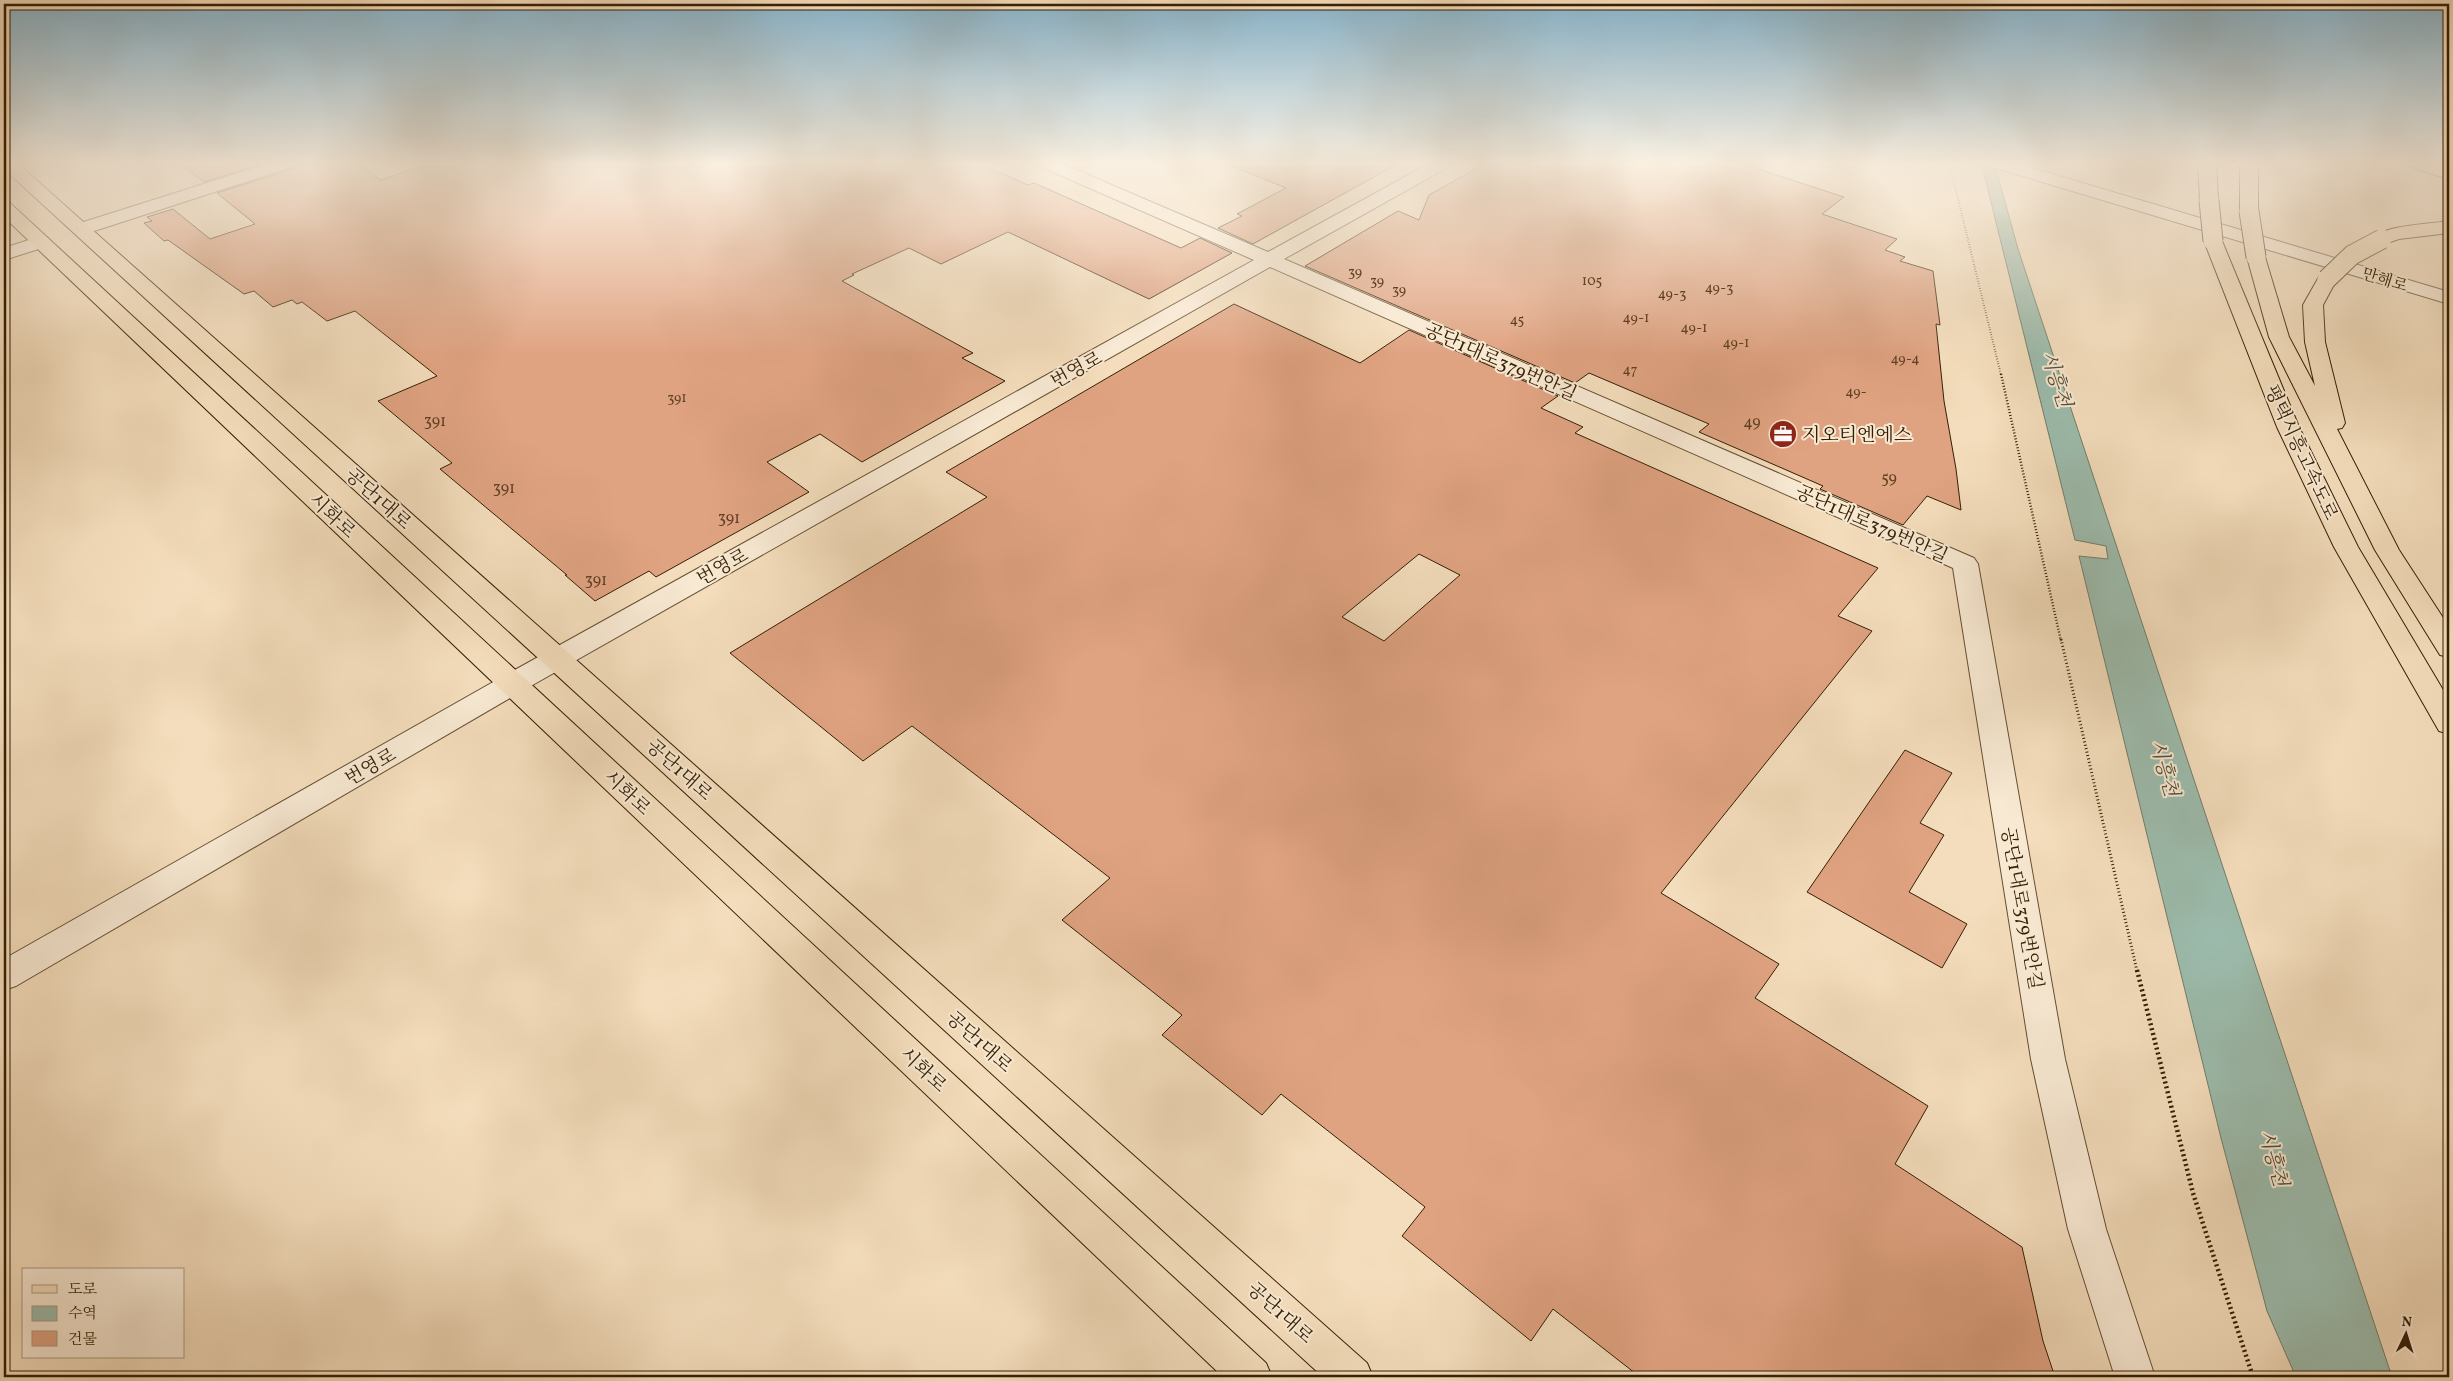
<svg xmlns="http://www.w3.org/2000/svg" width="2453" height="1381" font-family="Vollkorn,'Noto Serif KR',serif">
<rect width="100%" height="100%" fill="#f4ddbc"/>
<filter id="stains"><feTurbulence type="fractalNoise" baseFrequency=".004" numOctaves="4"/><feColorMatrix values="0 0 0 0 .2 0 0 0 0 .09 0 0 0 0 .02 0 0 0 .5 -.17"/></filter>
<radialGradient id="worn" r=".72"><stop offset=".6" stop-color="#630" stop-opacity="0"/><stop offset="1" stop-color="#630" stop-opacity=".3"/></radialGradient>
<!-- water -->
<path fill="#9cbcad" stroke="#727d69" d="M1981,162H1994L2018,249L2392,1377H2296L2267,1311L2221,1138L2079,556L2108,559L2106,546L2075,540Z"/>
<!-- building -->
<path fill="#e0a382" stroke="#341f03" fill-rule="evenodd" d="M178,162H268L204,182Z
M300,162H354L381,180L434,162H976L1028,185L1034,183L1181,248L1200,238L1232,253L1149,299L1008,232L941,264L909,248L852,274L854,275L842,281L973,353L962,358L1005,381L862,462L820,434L767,462L809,492L656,577L649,571L595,601L565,575H567L440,469L452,463L378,401L437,376L355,311L327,321L302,302L297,304L292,300L273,307L254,291L244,294L168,240L164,241L144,223L152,221L147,217L173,209L210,239L255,224L217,193L296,168Z
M1222,162H1401L1253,244L1218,228L1242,216L1237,214L1286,188Z
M1488,162H1768L1758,169L1844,197L1822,214L1897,239L1885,250L1905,257L1900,261L1933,271L1940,325L1936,324L1944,401L1956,469L1961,510L1927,496L1903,525L1820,489L1823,486L1699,432L1709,424L1589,373L1575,383L1305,266L1398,211L1419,220L1429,195Z
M1234,304L1360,363L1409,330L1558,396L1541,408L1583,427L1575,433L1878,568L1838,616L1872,631L1661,893L1779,964L1755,998L1928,1106L1895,1164L2022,1247L2043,1341L2055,1377H1640L1553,1309L1531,1341L1402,1236L1425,1207L1281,1094L1262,1115L1162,1035L1182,1015L1062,920L1110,878L912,726L863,761L730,653L987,497L946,472ZM1419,554L1460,575L1384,641L1342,617Z
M1905,750L1952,773L1920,823L1944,835L1909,892L1967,924L1942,968L1807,892Z"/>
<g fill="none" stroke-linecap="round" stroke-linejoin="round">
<defs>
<path id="minor" d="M273,162H298L295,166L88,233H74L72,229L74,225Z
M1036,162H1058L1268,252L1432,162H1452L1450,166L1284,259L1974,558L1978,564L2065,1059L2106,1229L2155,1377H2115L2068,1229L2031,1059L1953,568L1270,267L522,691L16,986L4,990V959L502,677L1254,260L1039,166Z
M1987,162H2012L2449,292V304L1989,166Z
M41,236L48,238L50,242L48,246L4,260V248Z"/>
<path id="major" d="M4,162H16L1367,1363L1373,1377H1323L4,169Z
M4,202L10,203L1266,1363L1272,1377H1223L4,217Z"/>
<path id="highway" d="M2198,162H2216L2218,200L2215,204H2203L2200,200Z
M2240,162H2258V211L2255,215H2243L2240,211Z
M2404,162H2428L2449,168V179L2406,166Z
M2449,221V233L2399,239L2382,245L2375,243L2373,239C2382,225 2432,224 2449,221Z
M2213,235L2220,237L2222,241L2299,427L2358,547L2449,700V734L2439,731L2334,547L2277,427L2204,241L2206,237Z
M2256,251L2263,253L2265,257L2289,337L2315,386L2305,342L2303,305L2320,275H2334L2337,279L2323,305L2325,342L2345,423L2342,428L2337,429L2399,550L2449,627V657L2440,655L2375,550L2269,337L2247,257L2249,253Z"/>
</defs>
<!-- minor casing -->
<use href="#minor" stroke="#644e31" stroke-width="2"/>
<!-- major casing -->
<use href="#major" stroke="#341f03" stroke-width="2"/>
<!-- highway casing -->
<use href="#highway" stroke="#341f03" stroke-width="2"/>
<!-- path-far3 -->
<path stroke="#341f03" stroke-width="2" stroke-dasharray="0.5 2" stroke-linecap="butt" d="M1949,162L2001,375"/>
<!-- path-far2 -->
<path stroke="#341f03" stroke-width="2.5" stroke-dasharray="1 2" stroke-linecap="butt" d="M2001,374L2061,641"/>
<!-- path-far1 -->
<path stroke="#341f03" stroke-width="3" stroke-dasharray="1 2.5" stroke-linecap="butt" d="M2061,639L2137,971"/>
<!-- path -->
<path stroke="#341f03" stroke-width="4.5" stroke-dasharray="2 3" stroke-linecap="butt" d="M2137,970L2193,1193L2253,1377"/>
<!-- minor -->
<use href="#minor" fill="#f8e9d3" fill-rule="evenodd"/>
<!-- major -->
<use href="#major" fill="#f4ddbc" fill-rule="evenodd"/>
<!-- highway -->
<use href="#highway" fill="#f4ddbc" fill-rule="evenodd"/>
<defs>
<path id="highway-bridge" d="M2209,200L2213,241
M2249,211L2256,257
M2327,279L2352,255L2382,239"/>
</defs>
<!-- highway-bridge casing -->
<use href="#highway-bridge" stroke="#341f03" stroke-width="21" stroke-linecap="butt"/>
<!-- highway-bridge -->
<use href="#highway-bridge" stroke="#f4ddbc" stroke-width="19"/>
</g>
<!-- sky -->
<linearGradient id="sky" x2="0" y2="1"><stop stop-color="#89b7d0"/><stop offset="0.46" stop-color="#faf0e1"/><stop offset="1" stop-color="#faf0e1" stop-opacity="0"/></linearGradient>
<rect width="2453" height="355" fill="url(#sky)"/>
<!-- icons -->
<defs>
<symbol id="office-disc" viewBox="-11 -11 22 22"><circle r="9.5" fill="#8f2418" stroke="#f8e9d3"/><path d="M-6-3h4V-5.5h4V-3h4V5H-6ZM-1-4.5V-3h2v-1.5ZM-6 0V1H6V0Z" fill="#fff"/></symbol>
</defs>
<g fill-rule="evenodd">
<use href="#office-disc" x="1767" y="418" width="32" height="32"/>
</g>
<g text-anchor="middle" stroke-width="4" stroke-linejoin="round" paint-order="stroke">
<!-- far-number labels -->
<g font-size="14" fill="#5f4023">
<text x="1355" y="276">39</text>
<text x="1377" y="285">39</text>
<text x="1592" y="285">105</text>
<text x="1719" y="292">49-3</text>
<text x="1399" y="294">39</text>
<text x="1672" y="298">49-3</text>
<text x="1636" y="322">49-1</text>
<text x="1517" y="324">45</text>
<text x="1694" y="332">49-1</text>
<text x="1736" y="347">49-1</text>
<text x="1905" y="363">49-4</text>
<text x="1630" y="374">47</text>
<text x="1856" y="396">49-</text>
<text x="677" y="402">391</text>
</g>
<!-- far-street labels -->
<g font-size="16" fill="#341f03" stroke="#f8e9d3">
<text transform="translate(2385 279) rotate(17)" y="6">만해로</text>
</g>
<!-- number labels -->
<g font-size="16" fill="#5f4023">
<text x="435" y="426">391</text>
<text x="1752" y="427">49</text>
<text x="1889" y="483">59</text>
<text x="504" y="493">391</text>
<text x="729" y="523">391</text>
<text x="596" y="585">391</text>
</g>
<!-- street labels -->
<g font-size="19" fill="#341f03" stroke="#f8e9d3">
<text transform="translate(1501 361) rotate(24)" y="7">공단1대로379번안길</text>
<text transform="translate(1076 369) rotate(-29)" y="7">번영로</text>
<text transform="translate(2302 452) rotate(65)" y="7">평택시흥고속도로</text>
<text transform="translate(379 498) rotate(42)" y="7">공단1대로</text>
<text transform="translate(333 515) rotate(43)" y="7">시화로</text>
<text transform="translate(1872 523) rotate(24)" y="7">공단1대로379번안길</text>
<text transform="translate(722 566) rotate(-29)" y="7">번영로</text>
<text transform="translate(370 766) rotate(-30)" y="7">번영로</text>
<text transform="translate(680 769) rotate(42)" y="7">공단1대로</text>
<text transform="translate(628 792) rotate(43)" y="7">시화로</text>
<text transform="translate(2023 908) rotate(80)" y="7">공단1대로379번안길</text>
<text transform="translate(980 1041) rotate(42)" y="7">공단1대로</text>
<text transform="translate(924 1069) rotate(43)" y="7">시화로</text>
<text transform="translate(1281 1312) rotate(42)" y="7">공단1대로</text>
</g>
<!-- poi labels -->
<g font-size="19" fill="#341f03" stroke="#f8e9d3" text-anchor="start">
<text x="1802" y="441">지오티엔에스</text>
</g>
<!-- water labels -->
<g font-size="20" font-style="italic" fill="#534e36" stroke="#f8e9d3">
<text transform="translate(2057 379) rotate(72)" y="7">시흥천</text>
<text transform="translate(2165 768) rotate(74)" y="7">시흥천</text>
<text transform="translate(2274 1158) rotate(74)" y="7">시흥천</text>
</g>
</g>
<!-- margin -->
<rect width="2453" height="1381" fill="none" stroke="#f4ddbc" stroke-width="20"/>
<rect x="5" y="5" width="2443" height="1371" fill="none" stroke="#341f03" stroke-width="2.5"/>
<rect x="10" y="10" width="2433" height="1361" fill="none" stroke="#341f03"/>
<!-- legend -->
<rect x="22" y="1268" width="162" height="90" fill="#f8e9d3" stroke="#aa9880"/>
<rect x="32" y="1285" width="25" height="8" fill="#f4ddbc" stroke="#aa9880"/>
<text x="68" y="1294" font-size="15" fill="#341f03">도로</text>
<rect x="32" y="1306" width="25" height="15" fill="#9cbcad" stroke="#aa9880"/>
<text x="68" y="1318" font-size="15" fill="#341f03">수역</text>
<rect x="32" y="1331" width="25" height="15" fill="#e0a382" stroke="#aa9880"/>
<text x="68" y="1344" font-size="15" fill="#341f03">건물</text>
<!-- north arrow -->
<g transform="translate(2406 1334) rotate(4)" stroke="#f8e9d3" stroke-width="4" paint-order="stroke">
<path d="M0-4L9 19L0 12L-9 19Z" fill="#341f03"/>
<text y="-8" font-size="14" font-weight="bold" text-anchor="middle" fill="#341f03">N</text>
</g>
<rect width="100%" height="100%" filter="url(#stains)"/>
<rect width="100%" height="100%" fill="url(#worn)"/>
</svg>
